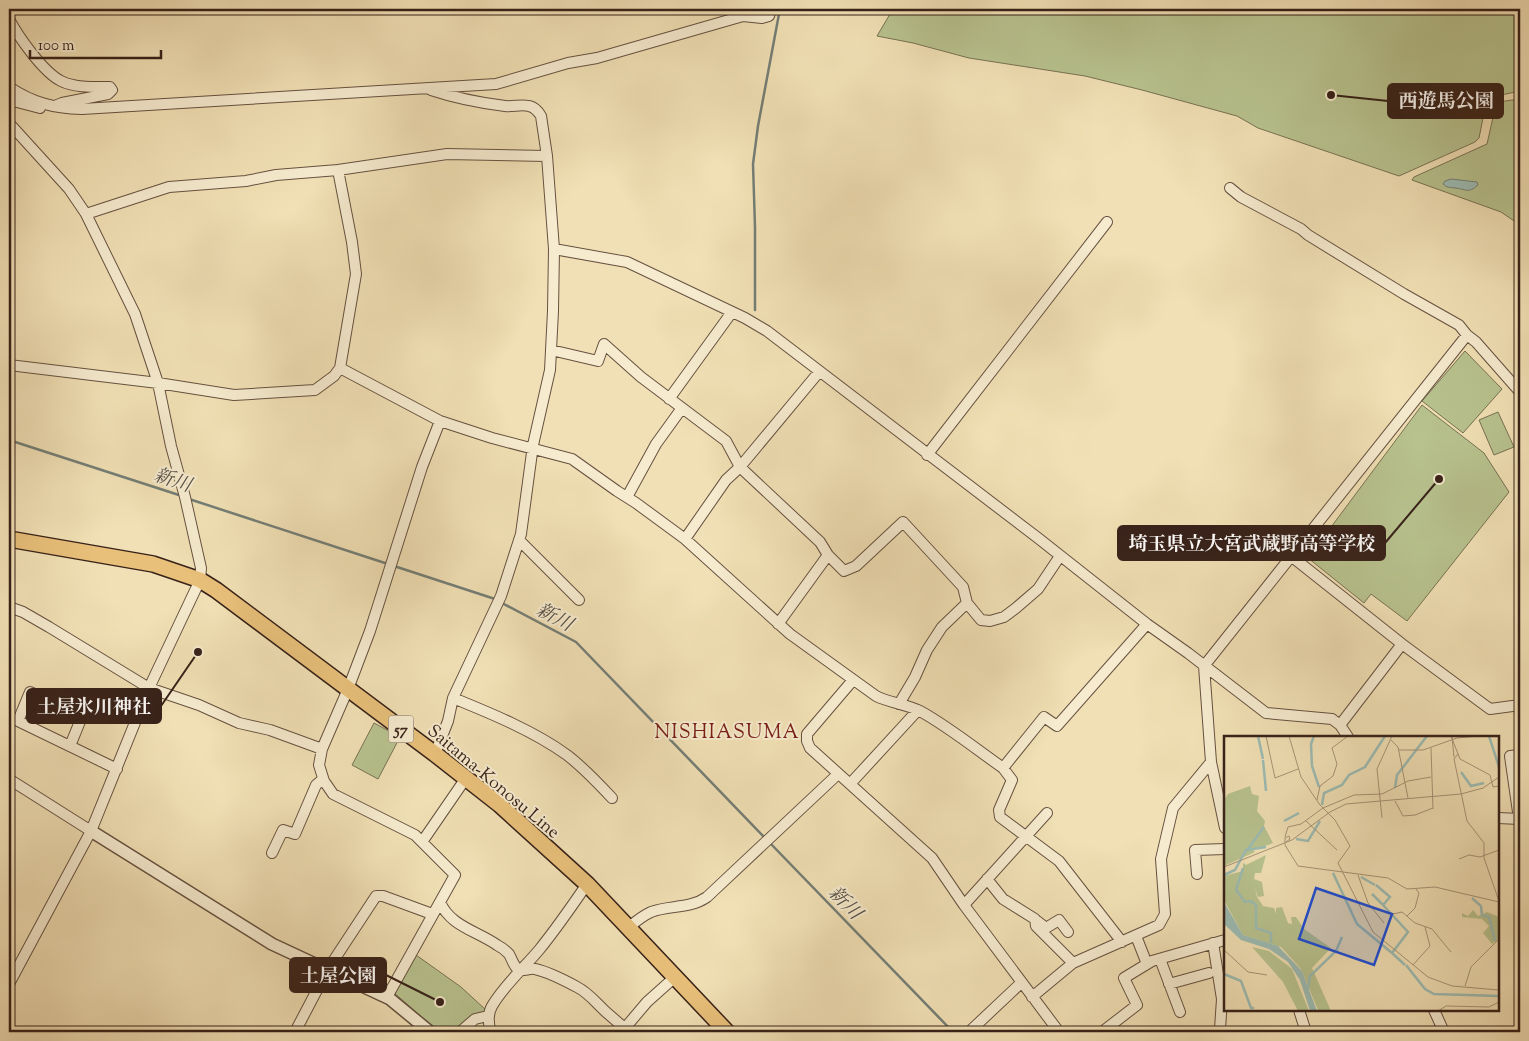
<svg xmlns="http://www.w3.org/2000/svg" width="1529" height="1041" font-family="'Sorts Mill Goudy','Noto Serif JP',serif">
<rect width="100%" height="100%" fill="#f1e0b5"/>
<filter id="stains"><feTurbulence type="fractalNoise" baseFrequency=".004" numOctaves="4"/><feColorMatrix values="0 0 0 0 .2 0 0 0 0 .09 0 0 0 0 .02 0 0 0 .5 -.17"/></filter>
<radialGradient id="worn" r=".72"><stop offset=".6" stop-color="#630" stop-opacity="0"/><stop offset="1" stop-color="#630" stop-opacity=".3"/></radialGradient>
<!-- green -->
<path fill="#b8c38f" stroke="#787254" d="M893,9H1520V91L1487,98L1479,138L1475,142L1399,176L1258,128L1237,116L1142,90L1085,76L969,58L913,43L877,36Z
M1520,99V225L1501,212L1412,180L1414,177L1487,144L1496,104L1498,102Z
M1465,351L1502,389L1463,433L1422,401Z
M1422,405L1484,453L1509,492L1407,621L1371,594L1364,603L1308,558Z
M1498,412L1514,447L1494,455L1479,420Z
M374,723L400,737L378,779L352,765Z
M416,955L461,987L487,1011L454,1032H439L393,992Z"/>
<!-- water -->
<path fill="#9cbcb4" stroke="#747e76" d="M1451,179L1477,182L1478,185C1468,194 1466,189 1455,188C1449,187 1447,188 1443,184L1445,181Z"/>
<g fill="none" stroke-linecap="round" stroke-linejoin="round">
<!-- stream -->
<path stroke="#747e76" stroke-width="2.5" d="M755,310V227L753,164L758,126L779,14L781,9
M9,440L182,496
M189,499L388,564
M394,566L495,599
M500,602L576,642L766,839
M770,843L953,1032"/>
<defs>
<path id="minor" d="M9,19C18,36 43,72 61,81C75,88 94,87 110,87L112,90L108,94L62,103L57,105
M9,87C33,103 53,108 82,109L496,84L568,63L597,58L743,16L762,18L769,16L771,9
M431,90C455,98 481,103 505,106C513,107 521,104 529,106C534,107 538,111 541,116L547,156L554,249L553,311L550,370L533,445L521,534L501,596L453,698L448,721L435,754
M9,98L17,102L40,108
M9,123L69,189L86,214L135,314L158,383L171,446L185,497L201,568L200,580L149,688L91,831L9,984
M1230,188L1241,197L1301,229L1308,235L1404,294L1459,325L1467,335L1476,342L1520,392
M86,214L169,187L246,181L276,175L338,170L447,154L547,156
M554,249L627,262L745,318L767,331L1038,538L1147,624L1188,653L1266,713L1332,719L1340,725L1348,737
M551,350L598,361L604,344L641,377L726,441L740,467L820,542L828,555L844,571L856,566L903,522L963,587L967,603
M9,365L158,383L234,395L315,390L334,376L340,368L356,274L352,242L338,170
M340,368L440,421L492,438L572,459L617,491L636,503L685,539L790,634L876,696C890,703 906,704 920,711C949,727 976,749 1003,768
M669,399L732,312
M927,455L1107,222
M627,497L656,444L682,408
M685,539L726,480L740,467L819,372
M519,540L579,600
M1291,556L1402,644L1490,709L1520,705
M9,607L23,612L49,627L149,688L199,705L239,723L270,730L322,749
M778,624L828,555
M853,680L807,734V741L810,748L932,858L964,905L1059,1032
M453,698C490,713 534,731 567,755C584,768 598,783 612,798
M899,704L915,677L927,650L942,627L967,603L981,620L990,621L1004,617L1016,608L1038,589L1060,556
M1340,725L1402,644
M70,746L83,714L30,692L18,721L117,769
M9,780L12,781L91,831
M850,784L918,710
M1498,818L1520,819
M1519,819L1510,756L1520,755
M1225,828L1211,762L1204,666L1467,335
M422,842L466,778
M272,853L283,830L295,834L316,785L323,779
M1197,874L1195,850L1225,849
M987,879L1003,899L1035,919L1036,926L1073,963
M440,902C450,926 477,931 497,945C501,947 505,950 509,954C512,959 514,968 520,970C524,971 530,968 535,969C549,972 564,980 577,987C589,993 596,1003 606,1012C614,1019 622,1026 629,1032
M964,905L1047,813
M1037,921L1046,928L1059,920L1068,932
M628,928C635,922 642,916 651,912C669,905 690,909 707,897L838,774
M1136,936L1147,964
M1122,942L1059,861L1000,817L999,810L1012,780L1003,768L1044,717L1057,726L1147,624
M1213,943L1222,999L1220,1029
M1160,959L1180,1012
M1169,984L1209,973
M387,997L455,875L415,835L333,794L324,781L319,765L322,749L348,689L370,631L422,467L440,421
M1032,997L1073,963L1159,925L1165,914L1161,859L1173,808L1211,762
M1299,1010L1306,1032
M1434,1010L1444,1032
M625,1028L647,1002L675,977
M295,1032L328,969L376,896H383L432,914
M460,1032L475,1019L488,1016
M491,1032C488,1023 487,1015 492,1006C504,985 524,968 539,950C556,929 572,906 587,884
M969,1032L1021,983
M1102,1032L1137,1005L1124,978L1152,961L1225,940"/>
<path id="tertiary" d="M91,831L272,944L390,999L430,1032"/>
<path id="primary" d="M9,539L153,564L200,580L216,590L435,754L500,805L587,884L727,1032"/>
</defs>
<!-- minor casing -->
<use href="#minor" stroke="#665140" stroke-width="12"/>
<!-- tertiary casing -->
<use href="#tertiary" stroke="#665140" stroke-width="14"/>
<!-- primary casing -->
<use href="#primary" stroke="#372119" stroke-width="18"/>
<!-- minor -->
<use href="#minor" stroke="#f6ebcf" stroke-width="10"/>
<!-- tertiary -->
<use href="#tertiary" stroke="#f6ebcf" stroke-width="11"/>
<!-- primary -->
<use href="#primary" stroke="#e8c07a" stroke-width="15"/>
</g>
<g text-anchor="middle" stroke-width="4" stroke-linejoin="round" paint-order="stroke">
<!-- shield labels -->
<rect fill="#f6ebcf" stroke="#705e50" stroke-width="1" x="388.5" y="715.5" width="25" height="27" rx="4"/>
<g font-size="16" font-weight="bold" fill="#372119">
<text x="401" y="735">57</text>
</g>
<!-- street labels -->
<g font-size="18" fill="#372119" stroke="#f6ebcf">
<text transform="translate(494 781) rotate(40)" y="6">Saitama-Konosu Line</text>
</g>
<!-- water labels -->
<g font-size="19" font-style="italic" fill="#555048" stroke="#f6ebcf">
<text transform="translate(173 479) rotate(18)" y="7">新川</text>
<text transform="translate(555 616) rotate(28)" y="7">新川</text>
<text transform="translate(846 902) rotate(46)" y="7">新川</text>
</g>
<!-- quarter labels -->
<g font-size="20" letter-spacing="1" fill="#7a1f14" stroke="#f6ebcf">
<text x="727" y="738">NISHIASUMA</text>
</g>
</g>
<!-- overview -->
<g transform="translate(1224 736)">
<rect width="275" height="275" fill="#f1e0b5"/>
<path d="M26,50L28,58L35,60L33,75L41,85L40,90L49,107L36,112H27L31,116L0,130V64L4,58ZM42,119L37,137H31L30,143L38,146L40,160L34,161L31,152L33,161L39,170L50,172L52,178V172L58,171L64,187L68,188L67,181H72L80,193L107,212L88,232L107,275L94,274L77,233L57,211L19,199L0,164V140L19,135V127L22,129ZM249,174L254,180L263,176L275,181V203L268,208L259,197L265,190L258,183L238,181V177L244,180ZM28,211L45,215L68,233L85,275H74L59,246Z" fill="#b8c38f"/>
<path d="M0,166L19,199L54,210L78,235L93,275H86L76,244L64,226L45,213L17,204L0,188Z" fill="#9cbcb4"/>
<path fill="none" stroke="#9cbcb4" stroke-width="2.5" d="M34,0L39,23M90,0L87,8L88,30L95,51M265,0L275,31M39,24L42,55M237,36L247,50L260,47M171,52L173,39L203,0M98,69L100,57L118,49L125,39L141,31L161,0M60,85L75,77M72,103L84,105L96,85M24,113L40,91M19,132L12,154L21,166L27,165L32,169V192L47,197V207M109,137L133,188L168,217M0,139L11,134L22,114L42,111M137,141L151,149M148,158L159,169L166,161L152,149M248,162L257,170L258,179L265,181L271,205M159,169L184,196L168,217M168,217L181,229M182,229L201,253L210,258L275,260M0,238L17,245L27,272H30M84,253L86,240L112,215L118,201"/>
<path fill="none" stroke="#a79477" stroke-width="1" d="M42,0L51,42L74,33M65,0L77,41L96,69L111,84L126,110L114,127L149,196L204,241L228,250L275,254M227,0L236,23L266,39L269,51L275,50M228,1L230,21M167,4L174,11L184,62M207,12L209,73M175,14H199L233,2L254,0M234,18L230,23L243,85L260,107V122L275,165M93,64L96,50L109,40L113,28L108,12L124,0M171,65L179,80L191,79L209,72M158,82L153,33L168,0M82,85L113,114M61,101L64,91L77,88L99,72L130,59L158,58L184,45L207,41M62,106L66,103L65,100L61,102V109L74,130M235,123L245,119L256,121L275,114M74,130L164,142L183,153L211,151L275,166M0,131L68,104L106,76L122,68L237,58L259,52L275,41M134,139L144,167L160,187M169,178L178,176L191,187L208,193L227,216M183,180L191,172L195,157L192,153M0,214L24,236L43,239M189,229L206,210L201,191M241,250L247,231L275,203M214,275L222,270L265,271L275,266"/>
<path fill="#1d4ed8" fill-opacity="0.15" stroke="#1d4ed8" stroke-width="2.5" d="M92,152L168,178L150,229L75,203Z"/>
<rect width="275" height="275" fill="none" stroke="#372119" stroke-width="2.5"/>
</g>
<!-- callouts -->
<path fill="none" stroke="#372119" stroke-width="2" d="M1331 95L1388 101M1439 479L1385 543M198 652L161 706M440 1002L386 975"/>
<g fill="#372119" stroke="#f6ebcf" stroke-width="2">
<circle cx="1331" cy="95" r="5"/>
<circle cx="1439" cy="479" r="5"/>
<circle cx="198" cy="652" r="5"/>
<circle cx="440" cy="1002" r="5"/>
</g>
<g fill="#372119" stroke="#372119" stroke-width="2">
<rect x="1388" y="84" width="115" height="34" rx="5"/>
<rect x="1118" y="526" width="267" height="34" rx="5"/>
<rect x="27" y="689" width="134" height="34" rx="5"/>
<rect x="290" y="958" width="96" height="34" rx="5"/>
</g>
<g font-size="19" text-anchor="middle" font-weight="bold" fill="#fff">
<text x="1446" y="107">西遊馬公園</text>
<text x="1252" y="550">埼玉県立大宮武蔵野高等学校</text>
<text x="94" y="713">土屋氷川神社</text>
<text x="338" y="982">土屋公園</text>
</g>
<!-- margin -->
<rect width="1529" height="1041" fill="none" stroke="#f1e0b5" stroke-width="30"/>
<rect x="10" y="10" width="1509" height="1021" fill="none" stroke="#372119" stroke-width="2.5"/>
<rect x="15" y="15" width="1499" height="1011" fill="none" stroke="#372119"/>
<!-- scale -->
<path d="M30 50v8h131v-8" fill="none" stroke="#372119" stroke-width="2.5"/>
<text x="38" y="50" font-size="15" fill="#372119" stroke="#f6ebcf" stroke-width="4" paint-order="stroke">100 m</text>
<rect width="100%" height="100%" filter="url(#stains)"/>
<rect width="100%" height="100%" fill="url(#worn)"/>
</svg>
